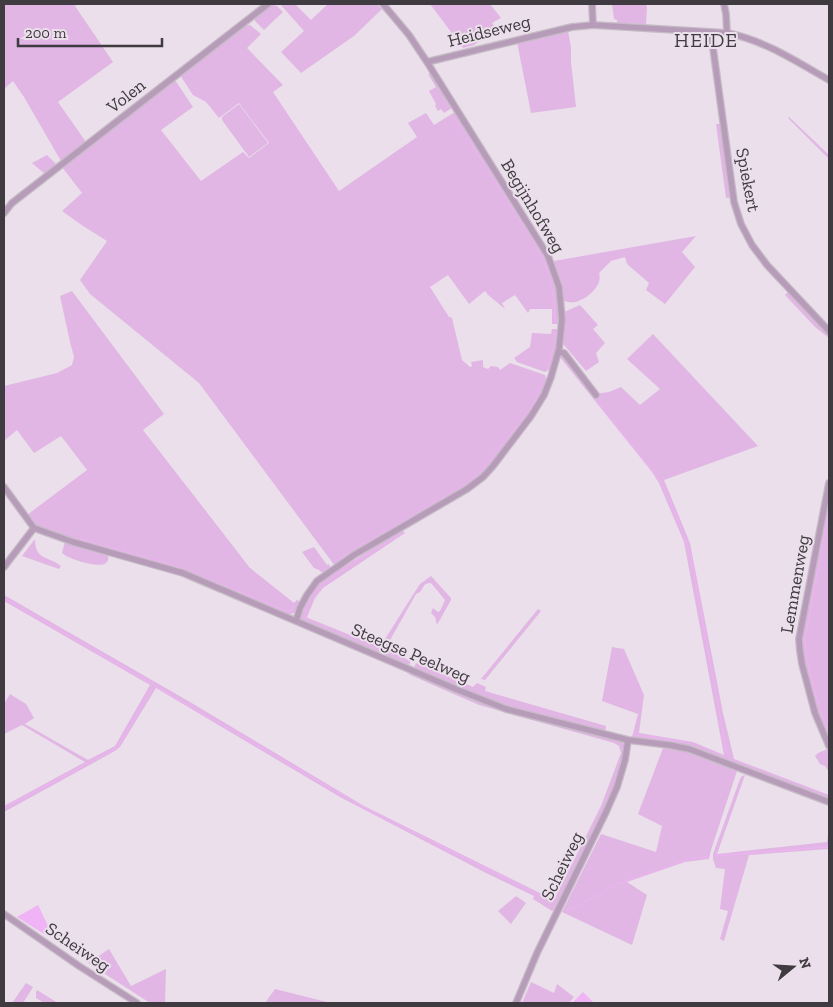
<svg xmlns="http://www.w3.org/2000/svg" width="833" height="1007" font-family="'Zilla Slab',serif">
<rect width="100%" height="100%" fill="#eadfea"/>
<!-- green -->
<path fill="#e1b6e4" d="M4,4H77L75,6L113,62L58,102L86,142L61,161L24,97L13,81L4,89Z
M270,4L277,6L283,12L264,30L255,21V17Z
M280,4H295L311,20L328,4H377L382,9L354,36L301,73L281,52L304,31Z
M430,4H490L501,18L492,23L496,28L474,45L463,48Z
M612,4H645L647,7L646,24L617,23V20L614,19Z
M250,25L261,34L247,48L283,85L273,92L339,191L417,137L408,123L426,113L434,125L455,112L535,237L548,262L558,297L559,324H552V309H530L528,313L515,295L502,303L505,309L487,294V293L485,291L469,304L448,275L430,287L449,317L452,318L462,360L470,367L472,366L471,362L483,360V367L488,369L491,366L498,367L500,370L510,363L545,375L547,381L540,399L504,450L477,479L335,566L199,383L90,294L80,280L107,241L83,226L62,211L82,193L62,167L126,118L142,103L175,80L193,107L161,130L201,181L243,152L249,158L269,143L239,103L219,118L206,102L193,95L180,75L243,26Z
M568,31L571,47V62L576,107L531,113L517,42Z
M428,74L432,75L452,108L444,113L441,109L438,111L435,106L436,104L429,91L436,87Z
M239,104L268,143L249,157L222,120V117Z
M789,117L829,155V159L788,118Z
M716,124H721L732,197L726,198Z
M47,155L57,165L45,174L32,163Z
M696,236L682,252L695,267L665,304L646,290L649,283L627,264L625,257L611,261L599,273C603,286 588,298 576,302C572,303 568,302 564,301L559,279L554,261Z
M72,291L164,414L143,430L250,568L294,603L297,600L301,602L297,611L292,614H285L200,578L69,538L39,527L27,515L87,470L61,436L34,453L17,430L4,441V386L57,373L72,365L74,357L70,342L60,296Z
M788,292L820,325L829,332V338L815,327L785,295Z
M580,305L598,325L593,329L605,343L596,353L599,362L586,371L564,345L562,344L564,312Z
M552,329H559L556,350L550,369L545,372L517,362L514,358L530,347L532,333L551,334Z
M653,334L758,446L664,480L690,543L723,713L734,759L829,795V801L681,745L632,737L638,714L602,701L612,647L624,649L644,695L639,733L693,742L724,755L684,542L659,483L652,472L559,356L561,355H564L594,394L609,392L621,387L640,405L660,389L627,359Z
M829,489V741L826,735C814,702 800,669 802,634Z
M402,530L405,533L323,588L315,598L307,617L308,618L380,647L416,590L420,584L431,576L451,598V600L437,625L435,617L431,613L433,608L438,612L440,611L445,600L431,583C423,583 424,587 420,592L416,594L385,649L411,661L409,665L407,666L303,622L300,619L301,609L310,594L319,584L340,569Z
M35,539C35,560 48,556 61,566L59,569L22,556Z
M65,541L108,555C108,557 109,560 107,562C102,570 68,559 62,553Z
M314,547L327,565L329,564L330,567L324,572H321L319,570L314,568L302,552Z
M4,595L190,702L364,806L554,900L601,806L621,753L619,746L614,743L479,705L408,674L413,673L472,698L615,737L623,742L625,748L624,757L617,779L604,811L555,910L552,911L533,899L534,896L486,873L340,797L156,688L120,747L115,751L4,812V806L85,762L22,725L4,734V704L10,694L26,704L34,718L25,724L88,760L115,746L150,685L4,601Z
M538,609L541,611L485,680L481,679Z
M416,663L473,687L477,683L486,687L485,691L606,726L605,732L492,702L414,668Z
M663,748L686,752L737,771L711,850L709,859L685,862L627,882L647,895L632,945L562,912L601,834L656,852L662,826L638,814Z
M828,749L829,751V772L825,766L820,764L815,756L818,753Z
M745,775L717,854L827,842L829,830V849L749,855L724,941L720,939L728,911L720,909L725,869L716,868L713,859V854L740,779L742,776Z
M516,896L526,903L511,924L498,911Z
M109,949L131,986L166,969L165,1003H150L88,963Z
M531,982L554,993L557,984L574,997L569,1003H522Z
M26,983L33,987L23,1003H12Z
M275,989L331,1003H265Z
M37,990L58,1003H44L36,998V992Z"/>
<!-- water -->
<path fill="#f0b3f5" d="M38,905L50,930L44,934L17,917Z
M583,992L593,1002L592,1003H572Z"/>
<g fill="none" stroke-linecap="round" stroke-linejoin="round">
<!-- stream -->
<path stroke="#f0b3f5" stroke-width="1" d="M454,117L534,242L544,261L549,275L554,299L555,322
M563,360L660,480C672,505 683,531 691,557L727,754
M547,370L554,345L556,331
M829,511L805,638C806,667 818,707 829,733
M80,539L172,565L196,574L285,611L291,610L295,605
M335,561L470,482L482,470L519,424L534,403L545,377
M4,598L363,807L555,903
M306,619C302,610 310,598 315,591C319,588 324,585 327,582C350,563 377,549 402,533
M635,735L684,742
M691,746L829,798
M828,755L829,761
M4,808L117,748L152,689
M715,856L826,847H829
M566,910L572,909L617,884L687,860L694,858L708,857
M19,1003L25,995"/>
<defs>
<path id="minor" d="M592,4L593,25
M724,4L726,14L727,33
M711,33L734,202L741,224L752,245L767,265L829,331
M427,62L572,27L593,25L727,33C764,40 797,62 829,80
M4,213L12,203L268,4
M558,352L564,353L596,395
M829,483L803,618L799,639L800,651L802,664L815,713L829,746
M4,487L34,528L73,542L183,573L458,690L506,709L628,740L669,745L689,749L829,802
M4,567L34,528
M296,621L300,608L307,595L317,581L354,555L467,489L483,477L493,466L531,416L544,395L551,377L559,349L562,319L559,287L548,256L427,62L409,35L383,4
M4,914L79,966L137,1003
M516,1003L537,953L606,812L617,787L625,760L628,740"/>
</defs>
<!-- minor casing -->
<use href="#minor" stroke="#c5bbc5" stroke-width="8"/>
<!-- minor -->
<use href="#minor" stroke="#b79cb9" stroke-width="5.5"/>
</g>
<g text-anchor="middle" stroke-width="4" stroke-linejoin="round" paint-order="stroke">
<!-- street labels -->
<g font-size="18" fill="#403b40" stroke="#eadfea">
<text transform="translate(489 31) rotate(-14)" y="6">Heidseweg</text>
<text transform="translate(126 96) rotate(-38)" y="6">Volen</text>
<text transform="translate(748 180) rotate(79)" y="6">Spiekert</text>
<text transform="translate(533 206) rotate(59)" y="6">Begijnhofweg</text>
<text transform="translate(795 584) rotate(-80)" y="6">Lemmenweg</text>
<text transform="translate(411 653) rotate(23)" y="6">Steegse Peelweg</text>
<text transform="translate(562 866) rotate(-64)" y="6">Scheiweg</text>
<text transform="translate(78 947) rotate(34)" y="6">Scheiweg</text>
</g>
<!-- quarter labels -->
<g font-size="20" letter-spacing="1" fill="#403b40" stroke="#eadfea">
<text x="706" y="47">HEIDE</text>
</g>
</g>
<!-- border -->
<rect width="833" height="1007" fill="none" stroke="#403b40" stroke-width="10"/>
<!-- north arrow -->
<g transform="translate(793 967) rotate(72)" stroke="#eadfea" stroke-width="4" paint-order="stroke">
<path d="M0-4L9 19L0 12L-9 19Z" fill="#403b40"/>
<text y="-8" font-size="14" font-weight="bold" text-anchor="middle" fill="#403b40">N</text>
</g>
<!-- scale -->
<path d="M18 38v8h144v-8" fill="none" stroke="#403b40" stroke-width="2.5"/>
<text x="25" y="38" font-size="15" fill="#403b40" stroke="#eadfea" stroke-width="4" paint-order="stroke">200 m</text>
</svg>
